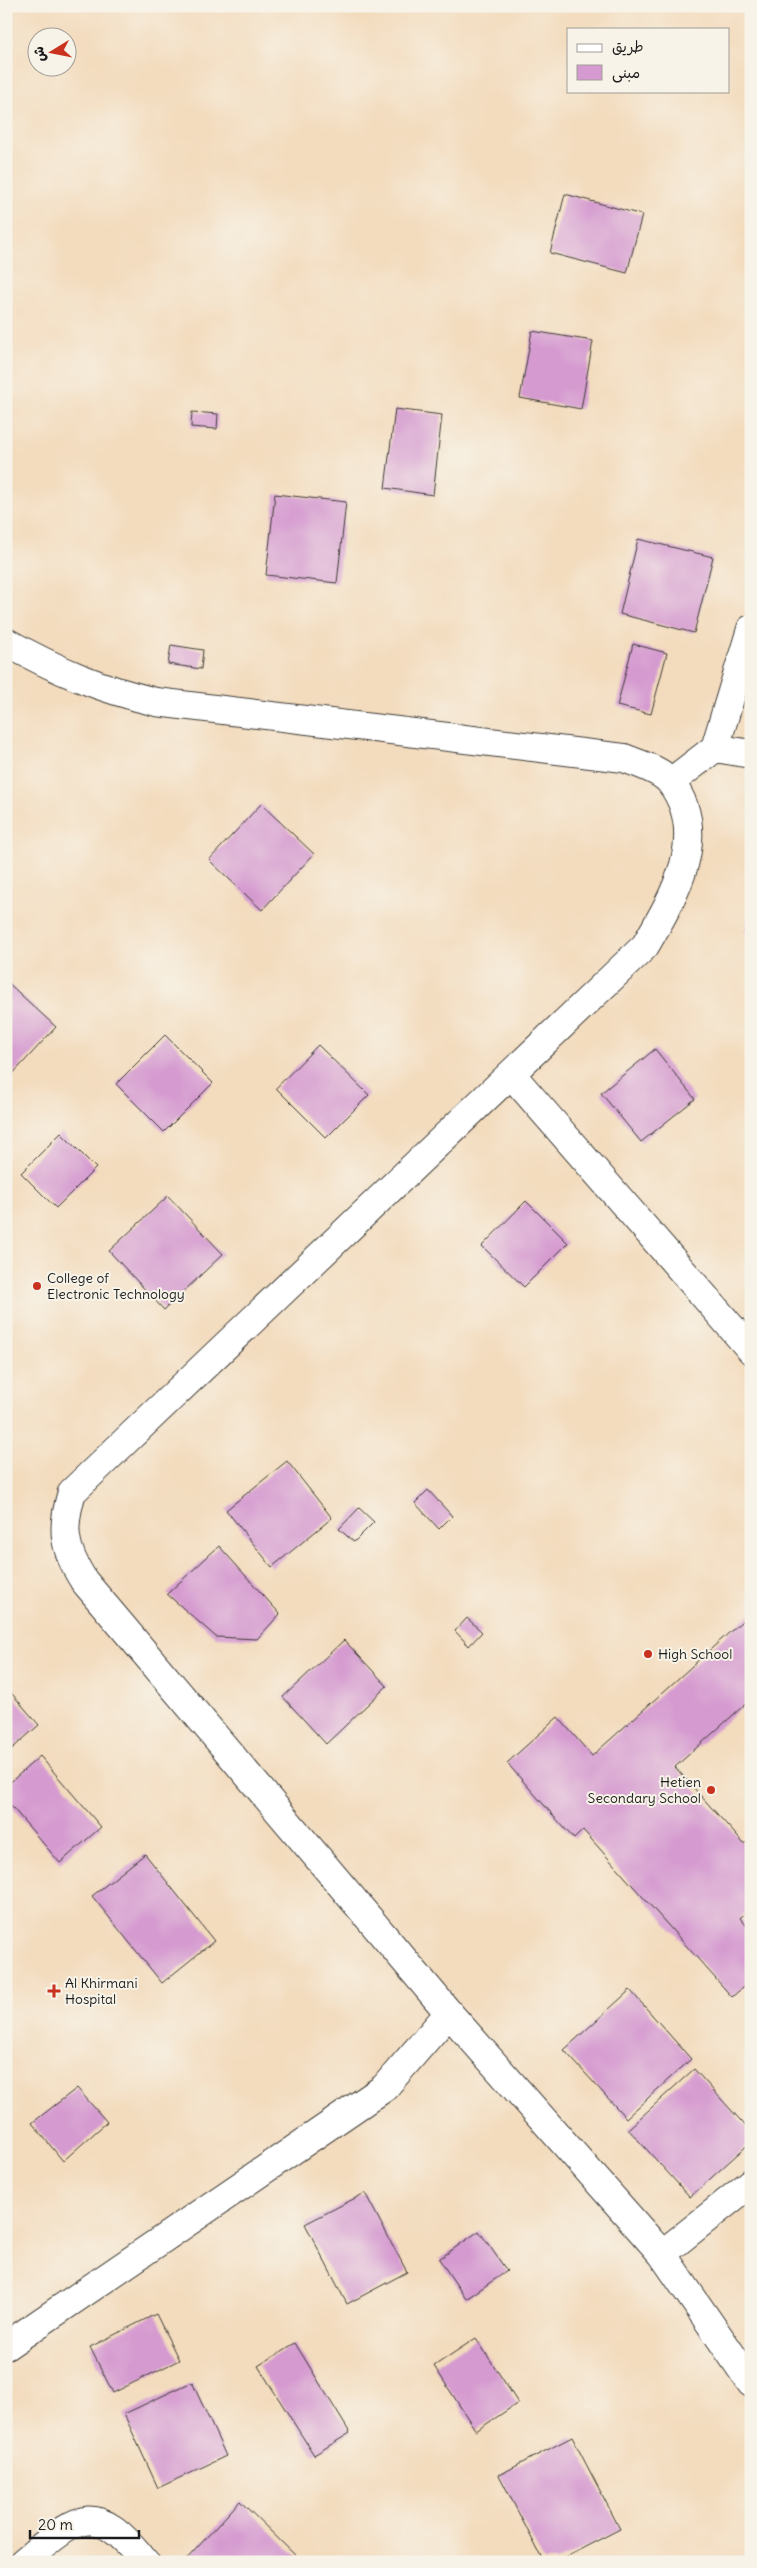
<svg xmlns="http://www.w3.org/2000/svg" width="757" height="2568" font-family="Delius,'Playpen Sans Arabic',sans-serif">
<rect width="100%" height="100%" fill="#f7f3e8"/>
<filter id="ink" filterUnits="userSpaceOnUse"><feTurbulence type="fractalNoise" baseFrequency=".02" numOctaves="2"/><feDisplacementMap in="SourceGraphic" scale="10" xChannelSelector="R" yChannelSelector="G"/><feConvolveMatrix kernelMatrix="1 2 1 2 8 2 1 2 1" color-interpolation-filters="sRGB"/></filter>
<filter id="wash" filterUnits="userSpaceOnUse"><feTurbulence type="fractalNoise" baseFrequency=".0096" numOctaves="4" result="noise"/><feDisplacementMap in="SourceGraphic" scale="20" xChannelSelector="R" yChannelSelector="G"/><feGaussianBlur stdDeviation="1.12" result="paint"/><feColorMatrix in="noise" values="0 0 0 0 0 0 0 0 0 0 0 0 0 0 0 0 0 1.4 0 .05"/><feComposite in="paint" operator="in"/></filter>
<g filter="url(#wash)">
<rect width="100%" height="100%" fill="#f3dbbd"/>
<g id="blocks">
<!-- building -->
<path fill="#d59bd0" d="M565,194L642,215L627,273L550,253Z
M532,331L593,341L581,409L520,398Z
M395,409L442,415L433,495L385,488Z
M192,412L218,414L217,429L191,427Z
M275,494L346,502L337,583L266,575Z
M638,539L713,557L694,633L620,614Z
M633,644L667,653L651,714L617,706Z
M171,645L203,650L201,669L168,664Z
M261,804L314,854L262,910L209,860Z
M750,912H751V933L745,932Z
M6,981L56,1027L8,1079L6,1078Z
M165,1035L213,1083L164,1132L116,1084Z
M318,1045L369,1095L326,1138L276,1088Z
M655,1049L695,1099L641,1142L601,1093Z
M61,1133L96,1168L56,1208L21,1173Z
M168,1196L223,1254L164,1310L109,1251Z
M526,1201L568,1243L524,1287L482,1246Z
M287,1461L332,1518L272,1567L226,1510Z
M428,1490L452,1516L439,1529L415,1503Z
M359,1508L374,1522L354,1542L339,1529Z
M219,1546L280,1614L257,1639L216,1637L167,1594Z
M751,1613V1699L675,1767L744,1844L751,1838V1908L740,1918L751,1931V1980L732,1997L583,1830L574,1839L507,1763L558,1717L592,1756Z
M467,1618L482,1632L469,1646L455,1631Z
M344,1640L387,1686L326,1744L283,1697Z
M6,1687L39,1725L6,1754Z
M40,1756L101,1827L60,1863L6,1800V1786Z
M145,1854L214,1941L162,1983L92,1896Z
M630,1990L691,2059L626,2118L564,2050Z
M694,2069L751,2132V2142L690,2197L628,2129Z
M77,2088L107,2122L63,2161L32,2123Z
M365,2193L407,2272L347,2304L305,2224Z
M479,2231L507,2271L466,2299L439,2259Z
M156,2314L179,2360L113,2393L90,2347Z
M476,2338L518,2403L476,2431L434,2366Z
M295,2343L350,2433L314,2455L258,2366Z
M192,2382L226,2456L158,2488L124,2414Z
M572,2437L620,2529L556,2562H544L499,2475Z
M240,2501L302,2562H184Z"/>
</g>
</g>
<g filter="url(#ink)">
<use href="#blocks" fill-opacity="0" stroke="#3c3934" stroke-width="1"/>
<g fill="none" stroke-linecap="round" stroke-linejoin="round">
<defs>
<path id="street" d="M6,642C56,670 101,689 156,702L624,758C639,764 662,770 671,783C711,836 673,898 645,946L72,1492C61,1528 63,1548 84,1581L449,2013L662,2254L751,2383
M715,748L751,754
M671,782L715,748L751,629
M511,1074L751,1350
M662,2254L751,2183
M6,2346L384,2088L449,2013
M23,2562C78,2517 93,2497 145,2562"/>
</defs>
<!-- street casing -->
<use href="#street" stroke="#3c3934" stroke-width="30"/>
<!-- street -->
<use href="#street" stroke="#fff" stroke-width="28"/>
</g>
</g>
<!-- markers -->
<g fill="#c8321e" stroke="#f7f3e8" stroke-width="2">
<circle cx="37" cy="1286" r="5"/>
<circle cx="648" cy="1654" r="5"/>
<circle cx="711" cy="1790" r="5"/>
<path d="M51.5 1983.5h5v5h5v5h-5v5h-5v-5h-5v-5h5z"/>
</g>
<g text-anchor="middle" stroke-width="4" stroke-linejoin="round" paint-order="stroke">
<!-- poi labels -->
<g font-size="14" fill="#1c1c1c" stroke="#f7f3e8" text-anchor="start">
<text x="47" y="1283">College of<tspan x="47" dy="16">Electronic Technology</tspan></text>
<text x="658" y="1659">High School</text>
<text x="701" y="1787" text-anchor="end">Hetien<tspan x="701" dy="16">Secondary School</tspan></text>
<text x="65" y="1988">Al Khirmani<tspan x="65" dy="16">Hospital</tspan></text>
</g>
</g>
<!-- margin -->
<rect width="757" height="2568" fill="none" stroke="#f7f3e8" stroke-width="25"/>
<!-- legend -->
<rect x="567" y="28" width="162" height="65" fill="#f7f3e8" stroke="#9f9d96"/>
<rect x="577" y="44" width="25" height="8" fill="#ffffff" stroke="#9f9d96"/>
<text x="612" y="52" font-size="15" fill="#1c1c1c">طريق</text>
<rect x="577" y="65" width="25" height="15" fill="#d59bd0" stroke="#9f9d96"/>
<text x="612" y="78" font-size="15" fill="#1c1c1c">مبنى</text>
<!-- north arrow -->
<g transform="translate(52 52) rotate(260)"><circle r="24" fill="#f7f3e8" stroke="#9f9d96"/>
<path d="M0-4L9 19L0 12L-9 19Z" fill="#c8321e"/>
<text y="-8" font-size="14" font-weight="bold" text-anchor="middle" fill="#1c1c1c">ش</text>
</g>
<!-- scale -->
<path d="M30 2530v8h109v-8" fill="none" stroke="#1c1c1c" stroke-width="2.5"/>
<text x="38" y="2530" font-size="15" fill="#1c1c1c" stroke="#f7f3e8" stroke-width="4" paint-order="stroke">20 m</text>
</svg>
